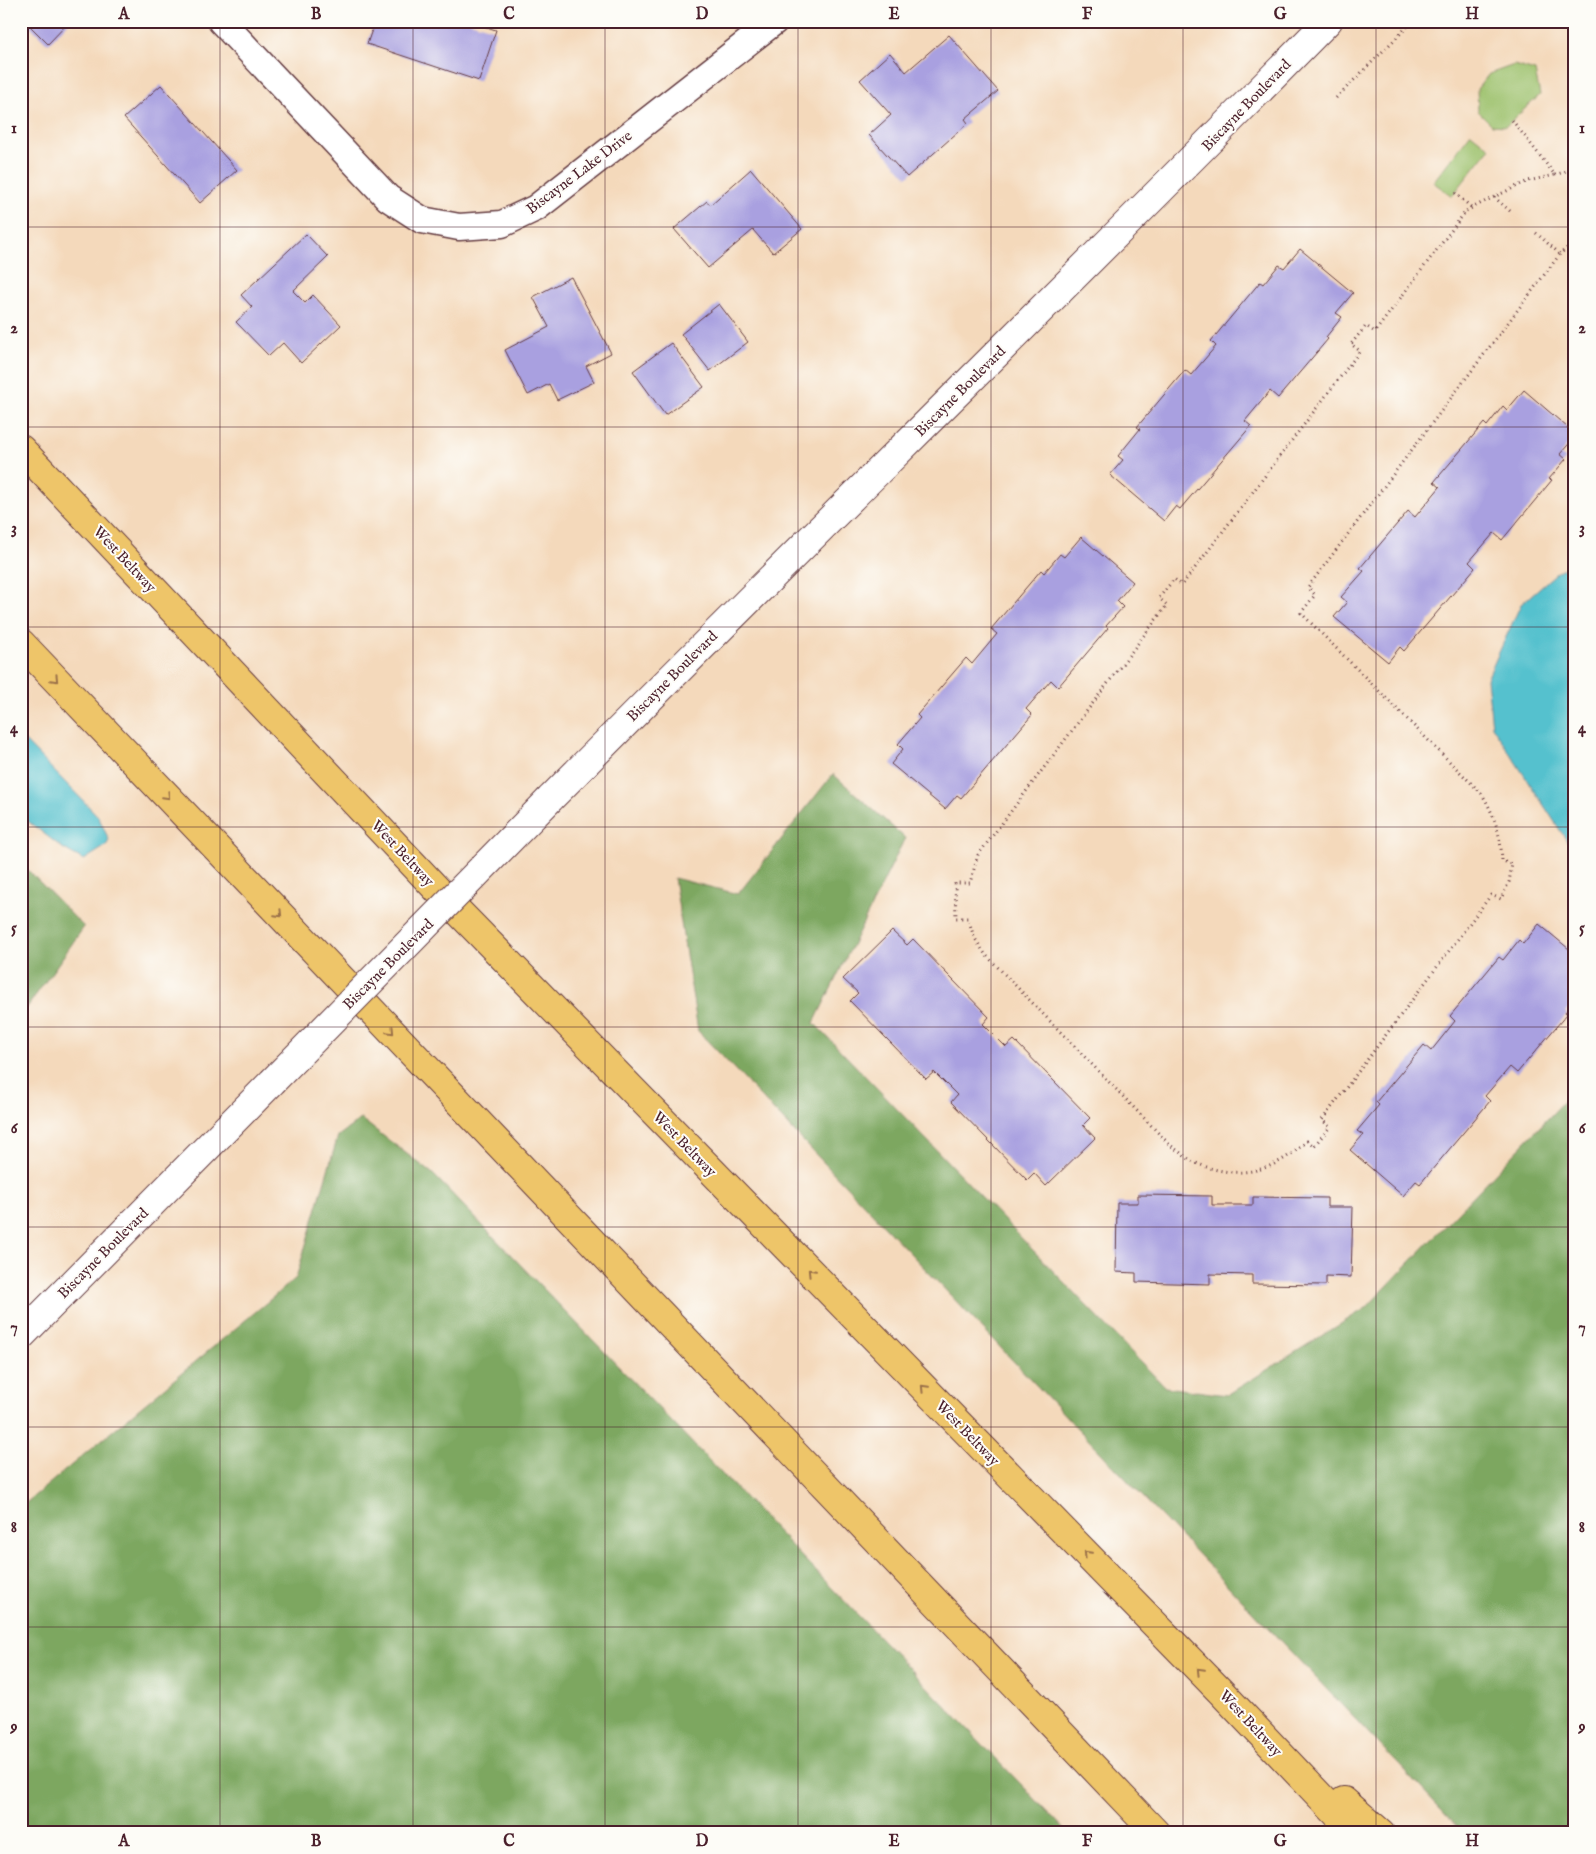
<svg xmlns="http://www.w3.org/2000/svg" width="1596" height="1854" font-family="'IM FELL English',serif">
<rect width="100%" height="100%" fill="#fdfcf7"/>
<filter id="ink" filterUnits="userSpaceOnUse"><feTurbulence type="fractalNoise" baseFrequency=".02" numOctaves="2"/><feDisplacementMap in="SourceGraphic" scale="10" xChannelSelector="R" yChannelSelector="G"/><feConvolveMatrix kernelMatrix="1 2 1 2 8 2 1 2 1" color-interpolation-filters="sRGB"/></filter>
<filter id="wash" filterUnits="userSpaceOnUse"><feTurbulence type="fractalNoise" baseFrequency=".0096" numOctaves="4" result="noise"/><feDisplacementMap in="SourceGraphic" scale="20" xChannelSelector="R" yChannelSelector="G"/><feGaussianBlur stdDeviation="1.12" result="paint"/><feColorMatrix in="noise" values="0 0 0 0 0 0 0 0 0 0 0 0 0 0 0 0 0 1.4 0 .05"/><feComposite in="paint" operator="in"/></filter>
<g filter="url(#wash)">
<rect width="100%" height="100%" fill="#f4d9bb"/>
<!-- green -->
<path fill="#9cc16c" stroke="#73704c" d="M1514,65L1535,71L1540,95L1506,126L1492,125L1478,111L1477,89L1489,74Z
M1471,133L1490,148L1452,196L1433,182Z"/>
<!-- forest -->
<path fill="#7da760" stroke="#646346" d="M833,774L905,838L814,1023L1165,1387L1227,1395L1366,1308L1575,1090V1833H1464L698,1031L674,878L738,894Z
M21,863L84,927L21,1016Z
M361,1119L432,1173L1068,1833H21V1507L296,1278L338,1136Z"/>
<!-- water -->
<path fill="#55c1ce" stroke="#50707c" d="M1561,569H1575V853L1492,726L1487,679L1521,604Z
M21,737L98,816L109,840L106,846L84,860L64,849L21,816Z"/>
<g id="blocks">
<!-- building -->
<path fill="#a9a0e0" d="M25,21H70L48,44Z
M375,21H467L496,30L479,81L367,44Z
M949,35L998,91L965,119L968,123L907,177L869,135L891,115L860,80L890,53L906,72Z
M161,85L237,170L200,203L124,118Z
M751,169L802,229L773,253L753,230L708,268L674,229L707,201L710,205Z
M306,234L328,257L293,291L305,303L313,295L341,325L301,363L283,343L269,356L236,322L252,307L241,295Z
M1300,249L1353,293L1336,313L1342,317L1326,337L1328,339L1278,398L1270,391L1245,421L1251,426L1180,509L1176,506L1164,521L1110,475L1123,460L1118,456L1140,429L1137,427L1185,370L1191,375L1216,346L1211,341L1260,282L1263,284L1279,265L1284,268Z
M571,277L611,353L586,366L594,382L557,400L549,384L528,395L505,350L549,327L533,297Z
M719,304L748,342L710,371L681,334Z
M671,343L704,387L665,415L633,371Z
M1524,390L1575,434V437L1560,454L1566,459L1549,479L1552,480L1502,540L1494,533L1469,562L1475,568L1404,651L1400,647L1388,662L1334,617L1347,602L1341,597L1364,571L1360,568L1408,511L1415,517L1440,487L1434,482L1484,423L1487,426L1503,406L1507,410Z
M1081,537L1133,582L1117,601L1123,607L1106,626L1108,628L1058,687L1051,680L1026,709L1032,715L961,798L957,795L945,809L891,764L903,749L898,744L920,718L917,715L966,658L972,664L997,634L991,629L1041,570L1044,573L1060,554L1064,557Z
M1539,924L1575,954V1001L1565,1012L1567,1014L1517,1073L1510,1067L1485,1096L1490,1101L1420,1184L1416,1181L1403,1196L1350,1150L1363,1135L1357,1131L1379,1105L1376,1102L1424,1045L1431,1051L1455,1021L1450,1016L1499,957L1503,960L1519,940L1523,944Z
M892,931L907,945L913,939L989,1017L983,1024L1006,1047L1014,1040L1090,1118L1083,1125L1095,1138L1046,1186L1034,1173L1027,1180L951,1102L957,1095L934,1072L926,1079L850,1001L858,993L843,979Z
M1138,1195L1212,1196V1205H1253V1197L1327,1198V1207H1353L1351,1277L1326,1276V1285L1252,1284V1275L1210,1274V1284L1136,1282V1273L1116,1272L1117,1203H1138Z"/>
</g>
</g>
<g filter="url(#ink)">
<use href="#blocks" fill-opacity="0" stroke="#643b41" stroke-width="1"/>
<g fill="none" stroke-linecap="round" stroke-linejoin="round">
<defs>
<path id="minor" d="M221,21L388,198L422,220L459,227L502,224L536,208L775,21"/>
<path id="tertiary" d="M550,799C808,539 1071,283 1328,21
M21,1336L272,1082"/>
<path id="motorway" d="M21,449L448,901L1221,1692L1355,1833
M21,643L1156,1833
M1344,1801L1381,1833"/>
</defs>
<!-- minor casing -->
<use href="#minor" stroke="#643b41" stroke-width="29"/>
<!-- tertiary casing -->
<use href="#tertiary" stroke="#643b41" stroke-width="30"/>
<!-- motorway casing -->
<use href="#motorway" stroke="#643b41" stroke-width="30"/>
<!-- path -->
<path stroke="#643b41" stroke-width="3" stroke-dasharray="1 4" stroke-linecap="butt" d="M1336,98L1413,21
M1555,175L1575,168
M1455,193L1472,208
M1494,197L1466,211L1375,332L1366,326L1351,344L1360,351L1182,585L1174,579L1159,598L1167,605L978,855L970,883H955L956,918H968L974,937L985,954L1170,1145C1179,1151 1187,1159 1196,1163C1239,1181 1274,1172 1307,1141L1314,1146L1330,1127L1322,1120L1491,895L1501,899L1509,882L1512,864L1502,861C1501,836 1495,816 1482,794L1301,613L1315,595L1308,587L1560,254L1575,241
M1510,211L1494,197L1528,181L1555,175L1512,120
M1536,233L1560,254"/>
<!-- minor -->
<use href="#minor" stroke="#fff" stroke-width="26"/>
<!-- tertiary -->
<use href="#tertiary" stroke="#fff" stroke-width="28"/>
<!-- motorway -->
<use href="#motorway" stroke="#eec569" stroke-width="28"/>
<defs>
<path id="tertiary-bridge" d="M272,1082L550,799"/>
</defs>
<!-- tertiary-bridge casing -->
<use href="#tertiary-bridge" stroke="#643b41" stroke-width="30" stroke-linecap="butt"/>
<!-- tertiary-bridge -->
<use href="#tertiary-bridge" stroke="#fff" stroke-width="28"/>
</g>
<!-- one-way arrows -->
<defs><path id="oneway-chevron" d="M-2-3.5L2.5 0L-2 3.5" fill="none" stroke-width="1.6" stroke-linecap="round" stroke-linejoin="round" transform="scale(1.25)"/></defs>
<g stroke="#9c724a">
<use href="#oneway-chevron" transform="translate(55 679) rotate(46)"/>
<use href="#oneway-chevron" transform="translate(167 796) rotate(46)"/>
<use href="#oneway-chevron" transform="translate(279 914) rotate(46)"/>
<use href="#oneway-chevron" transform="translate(391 1031) rotate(46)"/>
<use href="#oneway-chevron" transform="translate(811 1272) rotate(-134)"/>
<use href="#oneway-chevron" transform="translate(924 1388) rotate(-134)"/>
<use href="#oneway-chevron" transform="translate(1087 1554) rotate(-134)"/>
<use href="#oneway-chevron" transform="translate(1200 1671) rotate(-134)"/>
</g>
</g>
<!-- grid -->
<path fill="none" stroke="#4a1f2b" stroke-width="1" stroke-opacity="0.55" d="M220,21V1833M413,21V1833M605,21V1833M798,21V1833M991,21V1833M1183,21V1833M1376,21V1833M21,227H1575M21,427H1575M21,627H1575M21,827H1575M21,1027H1575M21,1227H1575M21,1427H1575M21,1627H1575"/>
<g text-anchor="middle" stroke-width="4" stroke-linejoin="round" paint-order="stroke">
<!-- street labels -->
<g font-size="15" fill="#4a1f2b" stroke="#fdfcf7">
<text transform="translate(1246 105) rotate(-46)" y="5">Biscayne Boulevard</text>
<text transform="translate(579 172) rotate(-37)" y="5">Biscayne Lake Drive</text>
<text transform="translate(960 391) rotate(-45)" y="5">Biscayne Boulevard</text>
<text transform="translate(125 559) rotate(47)" y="5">West Beltway</text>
<text transform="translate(672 676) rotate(-45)" y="5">Biscayne Boulevard</text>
<text transform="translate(403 853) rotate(47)" y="5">West Beltway</text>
<text transform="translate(388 964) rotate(-45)" y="5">Biscayne Boulevard</text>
<text transform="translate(685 1144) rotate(46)" y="5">West Beltway</text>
<text transform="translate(103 1253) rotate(-45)" y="5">Biscayne Boulevard</text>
<text transform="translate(968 1433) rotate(46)" y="5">West Beltway</text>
<text transform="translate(1251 1723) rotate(47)" y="5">West Beltway</text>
</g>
</g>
<!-- margin -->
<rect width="1596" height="1854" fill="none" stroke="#fdfcf7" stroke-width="55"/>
<rect x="28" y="28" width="1540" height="1798" fill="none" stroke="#4a1f2b" stroke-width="2"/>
<g font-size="16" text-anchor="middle" font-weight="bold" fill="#4a1f2b">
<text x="124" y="19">A</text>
<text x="316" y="19">B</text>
<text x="509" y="19">C</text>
<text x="702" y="19">D</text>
<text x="894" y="19">E</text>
<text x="1087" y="19">F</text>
<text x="1280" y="19">G</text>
<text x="1472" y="19">H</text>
<text x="14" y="133">1</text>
<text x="1582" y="133">1</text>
<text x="14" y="333">2</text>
<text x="1582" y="333">2</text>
<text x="14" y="533">3</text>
<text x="1582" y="533">3</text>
<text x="14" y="733">4</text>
<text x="1582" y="733">4</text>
<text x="14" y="933">5</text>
<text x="1582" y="933">5</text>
<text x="14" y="1133">6</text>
<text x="1582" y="1133">6</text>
<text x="14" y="1332">7</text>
<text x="1582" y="1332">7</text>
<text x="14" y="1532">8</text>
<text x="1582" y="1532">8</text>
<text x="14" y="1732">9</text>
<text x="1582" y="1732">9</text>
<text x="124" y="1846">A</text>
<text x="316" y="1846">B</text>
<text x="509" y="1846">C</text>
<text x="702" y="1846">D</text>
<text x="894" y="1846">E</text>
<text x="1087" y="1846">F</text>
<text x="1280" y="1846">G</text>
<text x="1472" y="1846">H</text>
</g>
</svg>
